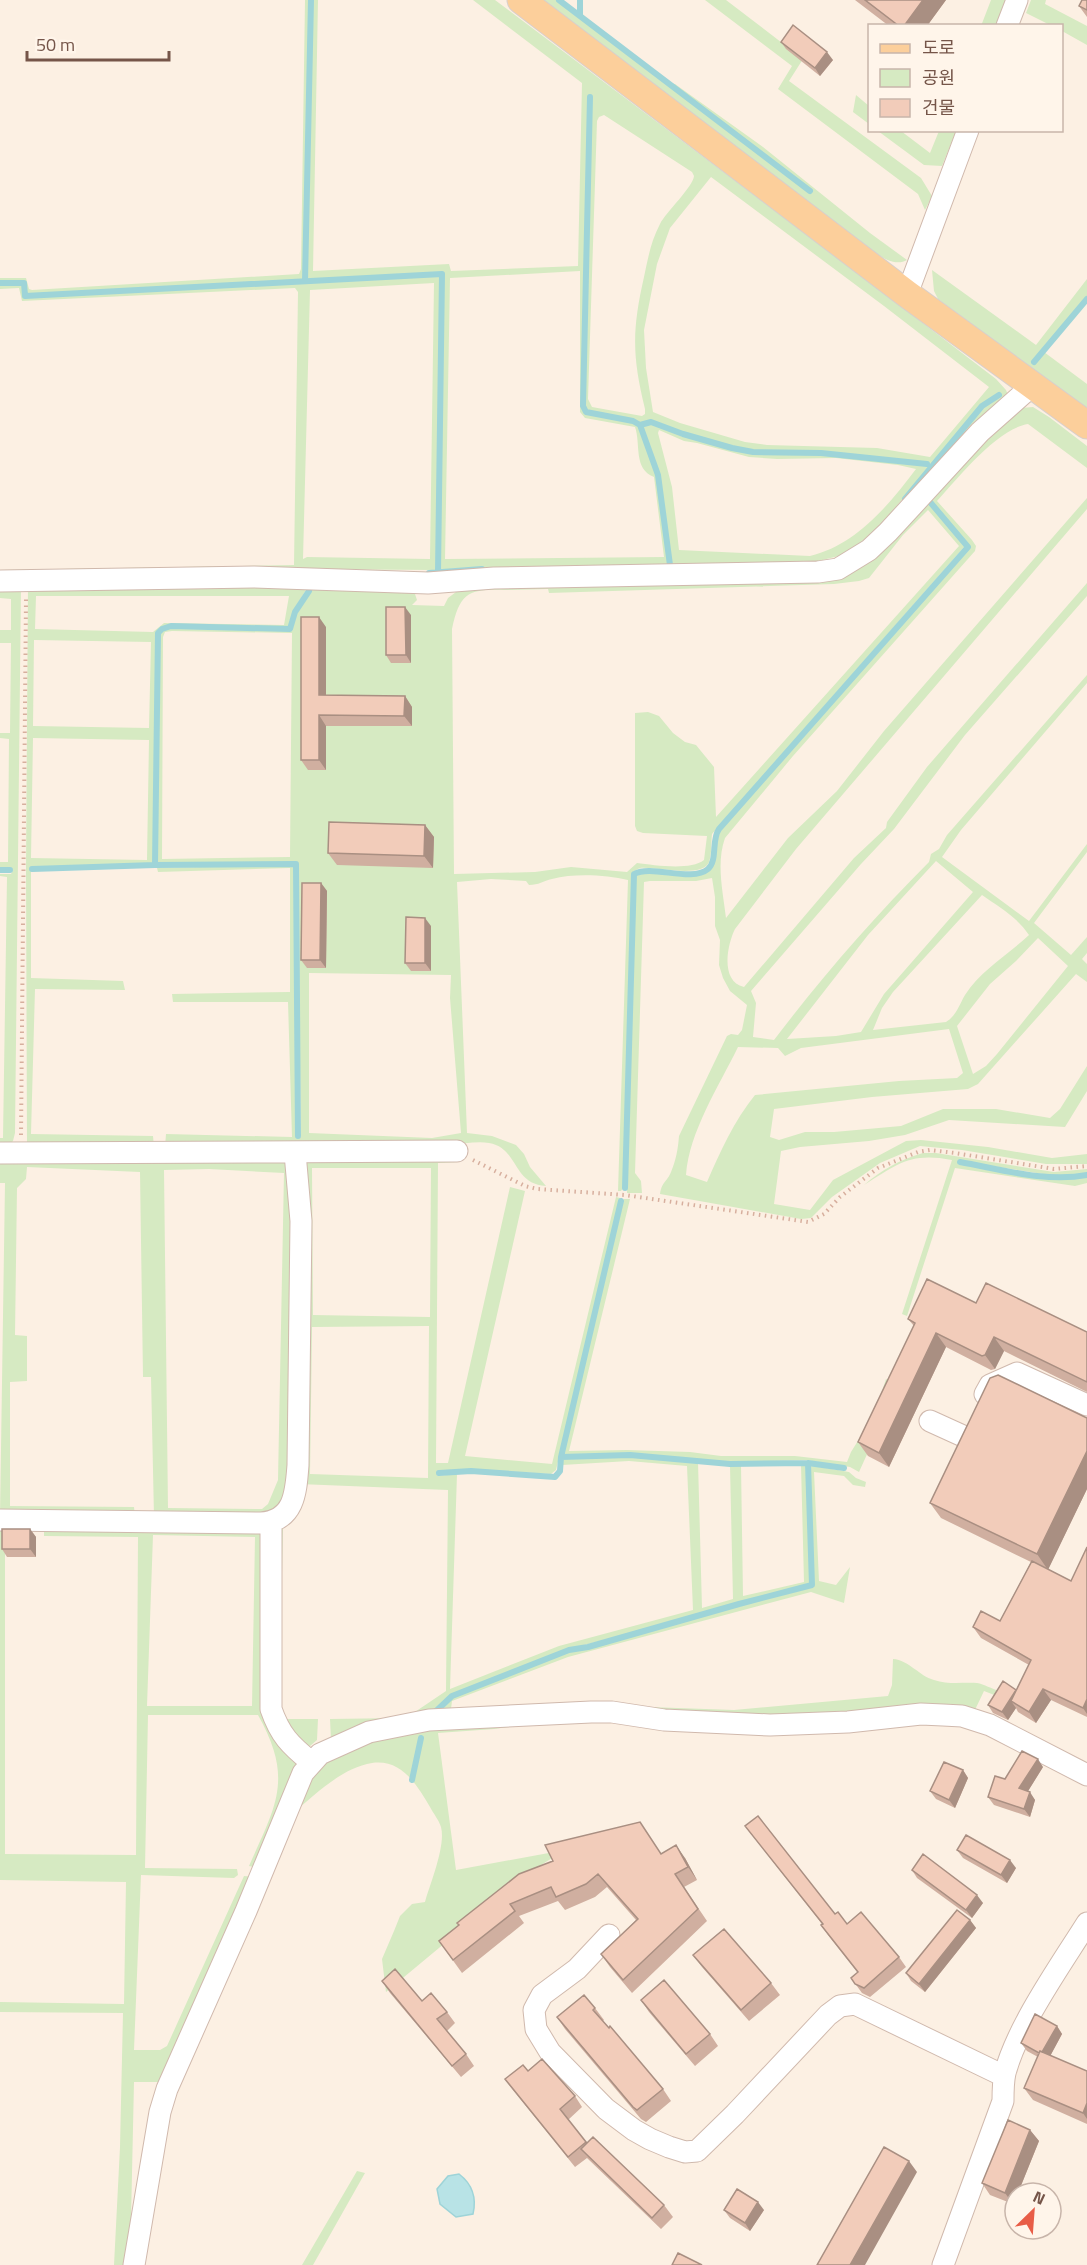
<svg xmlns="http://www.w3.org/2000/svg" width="1087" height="2265" font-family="'Titillium Web','Noto Sans KR',sans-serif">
<rect width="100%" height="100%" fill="#fcf0e3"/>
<!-- green -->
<path fill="#d6eac2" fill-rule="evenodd" d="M305,0H309L303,280L27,294L25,281L0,282V278H26L29,289L32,290L299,274L301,269Z
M312,0H318L313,271L449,264L451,271L578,266L582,83L473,0H495L847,265L996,379L1006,390L1008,395L1005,401C981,425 957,449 934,474C909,502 876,549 841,563C827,569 807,568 791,569L548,572L462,575L430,579L245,573L0,578V576L244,572L427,575L460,571L665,566L771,568L833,562L849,556L882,528L983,407L1001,394L981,405L880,526L847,554L814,562L771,565L671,564L659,474L642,426L651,423L683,435L732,449L753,453L861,457L921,465L923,462L821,452L753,450L732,447L684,433L658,422L646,421L641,423L634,419L587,410L584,406L592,97H589L582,406L585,413L633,422L639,426L656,475L668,564L460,568L440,570L444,273L307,280ZM604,115L692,172L694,176C693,187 666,212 660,224C651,241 648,258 644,277C632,330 632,356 645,409V414L642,416L592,407L588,399L597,121L599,117ZM711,177L884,306L989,387L930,457L877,448L767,445L745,442L680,423L653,412L646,368L644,330L657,264L670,228ZM580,271V412L585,418L635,427C641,444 633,469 654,477L664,557L445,559L450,278ZM659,430L684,441L697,443L749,457L777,459L836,458L898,465L916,469C889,505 856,545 810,556L679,550L672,487L658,433Z
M536,0H557L809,192L810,190L669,83L675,84L763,147L870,233L907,260C890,270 866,245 852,235Z
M705,0H726L803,59L789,81L921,178L932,196L925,210L918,194L778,89L792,66Z
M991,0H1006L996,25L981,26Z
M1031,0H1046L1045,4L1087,26V45L1062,31V26L1050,25L1026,13Z
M856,95L869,106V124L853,112Z
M878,131H901L930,153L939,131H956L942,166L924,165Z
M932,270L1036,345L1087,279V296L1032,363L1035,362L1044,352L1087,384V409L938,299L934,291Z
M441,276L436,570L291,569L0,573V570L294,565L298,292L295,288L22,301L19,288L0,289V285L23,284L24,297ZM434,283L430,559L307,557L303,559L310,290Z
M1033,407L1049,417L1087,446V468L1028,424C997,429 958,478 937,501L972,540L976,546L975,551L793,756L725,838C716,863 723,892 726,918L788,838L837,791L884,731L1087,498V509L796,849L735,929C727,945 720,981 744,987L854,858L886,828L887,822L927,767L1087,583V596L965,735L894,829L861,864L751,991L756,1003L753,1037L774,1040C822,977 873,918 929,862L931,854L939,849L947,835L1087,675V683L961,830L942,857L1029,921L1087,844V852L1034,923L1071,955L1087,937V953L1082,959L1087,964V982L1076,974L978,1084L968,1089L872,1097L774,1109L770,1137L779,1140L805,1132H834L901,1126L943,1109H996L1050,1118L1060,1109L1087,1066V1091L1065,1127L949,1120L905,1135L869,1141L800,1147L781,1151L774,1204L810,1210L833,1180L906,1141L921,1140L988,1147L1052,1158L1087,1154V1164H1046L962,1150L920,1146L880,1163L832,1197L811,1218L801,1219L660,1194C662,1181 667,1182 671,1172C676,1160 678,1149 679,1136L727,1036L731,1034L738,1035L742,1030L747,1005L730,991L723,978L719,965L720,940L715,926V897L712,878L696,881H650L644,882L635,1173L641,1181L642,1193H627L636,875C651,867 693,883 709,870C719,861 712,841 720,830L836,697L970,547L930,500L929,504L965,546L712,834C711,842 712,854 709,862C703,879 653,866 640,868C637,869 634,871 632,873L623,1188L621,1191H618L628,880C606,875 575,873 552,879C543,881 539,885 529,885L526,881L491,879L457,882L467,1133L492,1136L516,1145L524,1154L530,1167L546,1186C512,1184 519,1148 489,1143C477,1141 463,1144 451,1145L165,1147L166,1134L292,1137L288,1002H173L172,994L290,992V868L158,872L157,868L294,865L297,1137H301L297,863L157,864L159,636L162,631L172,628L292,631L297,613L311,592L306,590L293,611L289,627L170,625L161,627L157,632L154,864L31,868V978L123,981L125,990L35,989L31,1134L153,1136L154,1147H27L26,870L28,585L413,588L417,600L412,605L444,606L448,598L460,589L829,574L1021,408ZM928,510L959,546L716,817L714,767L696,745L685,742L673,733L659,716L648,712L635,713V826L637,831L643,833L707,836L704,860C690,871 654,865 637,863L627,872L571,867L535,872L454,874L452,629C460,592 469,589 505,590C519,590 534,589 548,589L549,593L834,584L859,581L869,578L903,535ZM289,596L284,625L164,623L153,632L35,629L36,596ZM172,631L292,633L290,857L162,859L163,637L165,632ZM34,640L151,642L149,728L33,726ZM33,738L149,740L147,860L31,858ZM936,861L973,892L884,994L861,1032L836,1036L787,1039L868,935ZM982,895C999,907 1017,917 1029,935C1008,955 981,970 965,995C959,1005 957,1015 946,1022L873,1030L882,1008L893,992ZM1038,938L1068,966L997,1054L986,1066L973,1074L957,1026L990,984L1016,961ZM309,973L451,975L450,998L461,1133L432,1138L309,1133ZM949,1029L963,1073L957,1078L899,1081L755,1095C734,1121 720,1152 707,1182L686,1175C689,1132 719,1086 738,1047L778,1048L785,1056L801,1048Z
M0,586H21L15,1133L13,1141L8,1146H0V1138H3L7,877L0,876V874H11L13,870L11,868H0V862H8L9,739L0,738V733H10L11,643H0V630H11V599L0,598Z
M923,1153H936L1054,1172L1087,1169V1174L1063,1176L1043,1174L961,1161L960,1163C993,1172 1053,1182 1087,1176V1183L1075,1186L955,1168L907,1316L902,1314L952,1160C910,1152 898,1164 864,1185C883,1169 899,1160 923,1153Z
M453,1156L458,1162L438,1163L436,1463H448L510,1187L525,1191L465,1456L552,1464L616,1197L620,1198L556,1470L551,1474L465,1469L437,1472V1476L457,1474L450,1689L559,1646L693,1610L687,1466L629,1461L562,1465V1459L630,1456L698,1462L702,1608L733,1599L730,1466L741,1465L743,1596L804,1582L801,1465H806L810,1585L738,1602L632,1633L568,1649L450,1695L428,1717L331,1740L330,1719L400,1718L409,1716L446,1691L448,1490L299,1484L304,1159ZM312,1168H431L430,1317L313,1315ZM429,1326L428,1478L310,1474L312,1327Z
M0,1157L282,1158L292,1168L293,1468L277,1513L154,1517L151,1377H143L140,1172L27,1167L26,1179L17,1188L15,1335L27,1336V1381L10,1382V1506L134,1507L135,1517L0,1516L5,1183H0ZM209,1169L284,1173L278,1480L268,1504L262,1509L168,1508L164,1170Z
M624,1199H630L569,1451L627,1450L690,1452L721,1456H795L847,1462L851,1452L874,1415L886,1379L898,1386L859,1472L850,1467L806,1460L731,1462L630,1453L563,1456Z
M809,1465L849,1472L856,1478L866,1482L865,1487L853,1485L844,1476L814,1472L819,1581L836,1585L850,1567L844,1603L811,1592L568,1657L452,1701L451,1709L558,1706L582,1702H604L649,1707L734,1710L888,1696L892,1685L893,1659C909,1660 919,1676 934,1680C949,1685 963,1682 977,1683C984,1684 992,1689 999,1691L997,1696L984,1691L973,1714L796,1719L434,1716L453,1697L568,1652L588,1649L739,1606L814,1587Z
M0,1525H5V1854L136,1855L138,1537L44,1536V1526L261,1528L265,1708L298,1767L259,1868L249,1866C276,1805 294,1779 258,1715H148L145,1868L237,1869L238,1875L234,1878L141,1875L134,2050H160L167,2046L244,1876L255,1877L165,2082H134L130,2265H114L120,2147L123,2013L0,2012V2002L124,2004L126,1882L0,1880ZM153,1535L255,1537L252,1706H147Z
M283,1526L279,1715L282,1719H318L317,1740L310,1746C289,1741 280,1726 272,1707L274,1527Z
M590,1715L494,1729L438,1733L456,1870L565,1850L533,1870L386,1992L382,1959L394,1931L400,1916L412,1904L425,1902C430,1884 446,1846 441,1827C439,1820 433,1813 430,1807C417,1785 402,1759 372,1763C341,1768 315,1795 292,1814L306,1775L370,1736Z
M357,2171L365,2173L313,2265H302Z"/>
<!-- water -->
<path fill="#b8e3e6" stroke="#9ed4d8" stroke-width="1.5" d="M459,2174C472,2184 477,2197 473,2214L456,2217L440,2204L437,2189L448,2176Z"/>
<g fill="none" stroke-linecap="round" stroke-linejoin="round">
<!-- stream -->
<path stroke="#9ed4d8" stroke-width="6" d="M559,0L810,191
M580,16V0
M590,97L583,406L586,412L633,421L640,425L658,475L670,565
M305,281L311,0
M0,283H24L25,296L442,274L438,572
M1034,362L1087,299
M640,425L651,422L683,434L732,448L753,452L821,453L927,464
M905,499L982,406L999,395
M429,573L482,569
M155,865L296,864L298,1136
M32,869L155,865L158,633L162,629L171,626L290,629L295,612L309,591
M0,870H10
M960,1162C1000,1169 1046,1183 1087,1175
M625,1188L634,874C652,864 691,883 708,869C718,860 711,840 719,829L968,547L930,502
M621,1201L561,1457L630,1455L730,1464L808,1463L844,1468
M439,1473L471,1471L555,1477L560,1471L561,1457
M434,1713L452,1696L569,1650L588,1647L739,1604L812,1585L808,1463
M412,1780L421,1738"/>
<defs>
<path id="minor" d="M1007,26L1017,0
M907,294L968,130
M0,581L254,577L428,583L494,578L818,572L838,569L869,550L888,532L980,432L1033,385
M0,1153L457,1151
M985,1394L990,1385L1017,1373L1087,1405
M930,1421L963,1436
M0,1520L261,1523C295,1521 296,1491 298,1465L301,1221L295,1153
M271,1522V1709C280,1735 290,1745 311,1762
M609,1935L577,1969L542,1995L534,2010L536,2029L550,2052L606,2109L634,2130L650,2139L669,2147L685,2152L697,2151L735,2114L828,2015L840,2006L855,2004L1004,2076
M134,2265L160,2112L167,2089L246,1911L303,1773L320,1754L369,1732L429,1720L591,1712H612L664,1720L770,1725L848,1722L921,1714L943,1715L962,1716L990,1725L1087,1775
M943,2265L1003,2101C1003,2092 1003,2082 1005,2073C1018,2025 1060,1966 1087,1923"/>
<path id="major" d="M521,0L907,294L1087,425"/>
</defs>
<!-- minor casing -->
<use href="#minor" stroke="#d0b9ad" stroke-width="23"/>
<!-- major casing -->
<use href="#major" stroke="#d8cfcc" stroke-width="29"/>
<!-- path -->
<path stroke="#d7af9e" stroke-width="4" stroke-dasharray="1.5 4.5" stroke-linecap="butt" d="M21,1135L26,599
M473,1160L525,1186L537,1189L625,1195L808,1222L824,1214L840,1197L878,1168L918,1152L930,1150L955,1153L1054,1169L1087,1166"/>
<!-- minor -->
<use href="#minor" stroke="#fff" stroke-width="21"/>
<!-- major -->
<use href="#major" stroke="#fccf9b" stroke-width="27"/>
</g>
<!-- wall -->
<path fill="#d0afa0" d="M855,0H946L927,26H889Z
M1087,0V17L1079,6Z
M781,42L833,60L820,76L786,49Z
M411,615V663H391L386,655Z
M326,627V695L405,696L412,707V726H326V770H308L301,760Z
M425,825L434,837L433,868L337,865L328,853Z
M321,883L327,891L326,968H307L301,960Z
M431,926V971H411L405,963Z
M976,1303L1087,1332V1392L1004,1351L995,1369L991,1370L946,1347L889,1467L868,1456L858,1442L914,1326L908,1319Z
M1087,1418V1489L1048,1569L1071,1581L1087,1547V1717L1051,1700L1036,1723L1018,1712L1016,1708L1008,1720L993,1713L988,1705L1016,1690L1029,1665L981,1638L973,1627L1000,1621L1031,1562L941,1518L930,1503Z
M30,1529L36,1537V1557H7L2,1549Z
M1043,1767L1028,1791L1035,1800L1030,1817L994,1805L988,1797L1005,1779Z
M963,1770L968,1778L955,1808L936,1799L930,1791Z
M745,1826L835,1914L847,1924L899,1957L906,1967L870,1997L862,1993L851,1978L858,1973L828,1935L821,1925L822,1924Z
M957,1850L1016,1868L1007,1883L963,1858Z
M661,1853L685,1858L697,1880L684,1887L707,1921L632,1993L610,1967L601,1954L636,1920L607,1887L595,1897L565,1910L558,1901L519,1916L524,1923L462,1973L439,1941L459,1925L519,1874Z
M912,1870L983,1903L972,1918L917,1878Z
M970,1920L976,1928L925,1992L911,1981L906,1973Z
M693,1955L771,1983L780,1995L749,2021L702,1967Z
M382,1981L422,2001L447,2012L455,2023L447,2031L466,2054L474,2066L461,2077L390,1993Z
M641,2000L710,2034L718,2046L695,2066L649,2012Z
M595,2008L604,2020L603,2021L663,2089L671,2101L646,2122L641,2119L565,2029L557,2017Z
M1057,2026L1062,2034L1050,2056L1087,2071V2124L1033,2100L1024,2088L1038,2057L1027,2051L1021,2043Z
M528,2071L575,2096L582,2107L568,2120L587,2143L664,2205L673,2217L661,2229L587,2158L575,2167L513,2090L505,2079Z
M1030,2130L1039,2141L1018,2193H1015V2200L1013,2204L990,2195L982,2183Z
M724,2210H764L750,2231L730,2218Z"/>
<!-- shaded-wall -->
<path fill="#a98f82" d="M923,0H946L927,26H904Z
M827,52L833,60L820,76L815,68Z
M405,607L411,615V663L406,655Z
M319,617L326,627V706L319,695Z
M405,696L412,707V726L404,716Z
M319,715L326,726V770L319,760Z
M425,825L434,837L433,868L424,856Z
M321,883L327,891L326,968L320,960Z
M425,918L431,926V971L425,963Z
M936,1333L946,1347L889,1467L879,1453Z
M994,1337L1004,1351L995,1369L985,1355Z
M1087,1451V1489L1048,1570L1037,1554Z
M30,1529L36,1537V1557L30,1549Z
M1043,1689L1051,1700L1036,1723L1029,1712Z
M1016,1690L1011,1701L1016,1708L1008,1720L1002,1712Z
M1087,1699V1714L1083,1708Z
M1038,1759L1043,1767L1025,1796L1019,1788Z
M963,1770L968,1778L955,1808L949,1800Z
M1030,1792L1035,1800L1030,1817L1024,1809Z
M676,1845L685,1858L697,1880L688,1867Z
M1010,1860L1016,1868L1007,1883L1001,1875Z
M977,1895L983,1903L972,1918L966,1910Z
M970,1920L976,1928L925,1992L919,1984Z
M1057,2026L1062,2034L1047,2062L1041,2054Z
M1087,2103V2119L1083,2113Z
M1030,2130L1039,2141L1018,2193H1015V2200L1013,2204L1005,2193Z
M909,2161L917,2172L865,2265H850Z
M758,2202L764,2210L750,2231L745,2223Z"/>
<!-- building -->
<path fill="#f2ccba" stroke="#a98f82" stroke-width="1.5" d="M865,0H923L904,26H899Z
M1082,0H1087V10L1079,6Z
M793,25L827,52L815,68L781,42Z
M386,607H405L406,655H386Z
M301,617H319V695L405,696L404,716L319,715V760H301Z
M329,822L425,825L424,856L328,853Z
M302,883H321L320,960H301Z
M406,917L425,918V963H405Z
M927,1279L976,1303L986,1283L1087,1332V1382L994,1337L985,1355L982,1356L936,1333L879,1453L858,1442L915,1323L908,1319Z
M998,1375L1087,1418V1451L1037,1554L930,1503L990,1378Z
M2,1529H30V1549H2Z
M1087,1547V1699L1083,1708L1043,1689L1029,1712L1011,1701L1031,1660L973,1627L981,1611L1000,1621L1032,1561L1071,1581Z
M1003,1681L1016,1690L1002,1712L988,1705Z
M1022,1751L1038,1759L1019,1788L1030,1792L1024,1809L988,1797L995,1776L1005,1779Z
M944,1762L963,1770L949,1800L930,1791Z
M758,1816L835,1914L838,1912L847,1924L861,1912L899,1957L864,1988L855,1984L851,1978L858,1972L821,1925L823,1924L745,1826Z
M640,1822L661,1854L676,1845L688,1867L675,1874L698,1909L623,1980L601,1954L638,1919L598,1874L586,1884L556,1897L551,1887L510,1904L515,1911L453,1960L439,1941L459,1925L457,1923L519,1874L553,1861L545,1845Z
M966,1835L1010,1860L1001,1875L957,1850Z
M923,1854L977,1895L966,1910L912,1870Z
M957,1910L970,1920L919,1984L906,1973Z
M724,1929L771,1983L741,2010L693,1955Z
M395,1969L422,2001L431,1993L447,2012L437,2019L466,2054L452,2066L382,1981Z
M664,1980L710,2034L686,2054L641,2000Z
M584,1995L595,2008L593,2010L609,2028L610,2026L663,2089L637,2110L633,2107L557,2017Z
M1035,2014L1057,2026L1042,2052L1040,2051L1039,2053L1021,2043Z
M1040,2051L1087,2071V2103L1083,2113L1024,2088Z
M542,2059L575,2096L560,2109L586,2142L568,2157L505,2079L523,2065L528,2071Z
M1008,2120L1030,2130L1005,2193L982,2183Z
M593,2137L664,2205L652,2218L581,2149Z
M884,2147L909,2161L850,2265H817Z
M737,2189L758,2202L745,2223L724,2210Z
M678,2253L702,2265H672Z"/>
<!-- legend -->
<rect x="868" y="24" width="195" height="108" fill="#fff5ea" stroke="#c8b5aa" stroke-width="1.5"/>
<rect x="880" y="44" width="30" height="9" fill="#fccf9b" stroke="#c8b5aa" stroke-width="1.5"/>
<text x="922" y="54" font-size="18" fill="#755549">도로</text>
<rect x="880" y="69" width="30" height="18" fill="#d6eac2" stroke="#c8b5aa" stroke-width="1.5"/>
<text x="922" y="84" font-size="18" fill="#755549">공원</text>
<rect x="880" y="99" width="30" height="18" fill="#f2ccba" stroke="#c8b5aa" stroke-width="1.5"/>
<text x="922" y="114" font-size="18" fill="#755549">건물</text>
<!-- north arrow -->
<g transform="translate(1033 2211) rotate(25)"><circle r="28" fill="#fff5ea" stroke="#c8b5aa" stroke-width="1.5"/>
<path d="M0-4.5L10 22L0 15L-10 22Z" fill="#e85d47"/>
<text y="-9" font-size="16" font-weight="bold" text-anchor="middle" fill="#755549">N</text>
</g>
<!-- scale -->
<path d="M27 51v9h142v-9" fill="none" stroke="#755549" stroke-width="3"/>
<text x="36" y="51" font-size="18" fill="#755549" stroke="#fff5ea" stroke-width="4.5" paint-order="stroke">50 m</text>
</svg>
